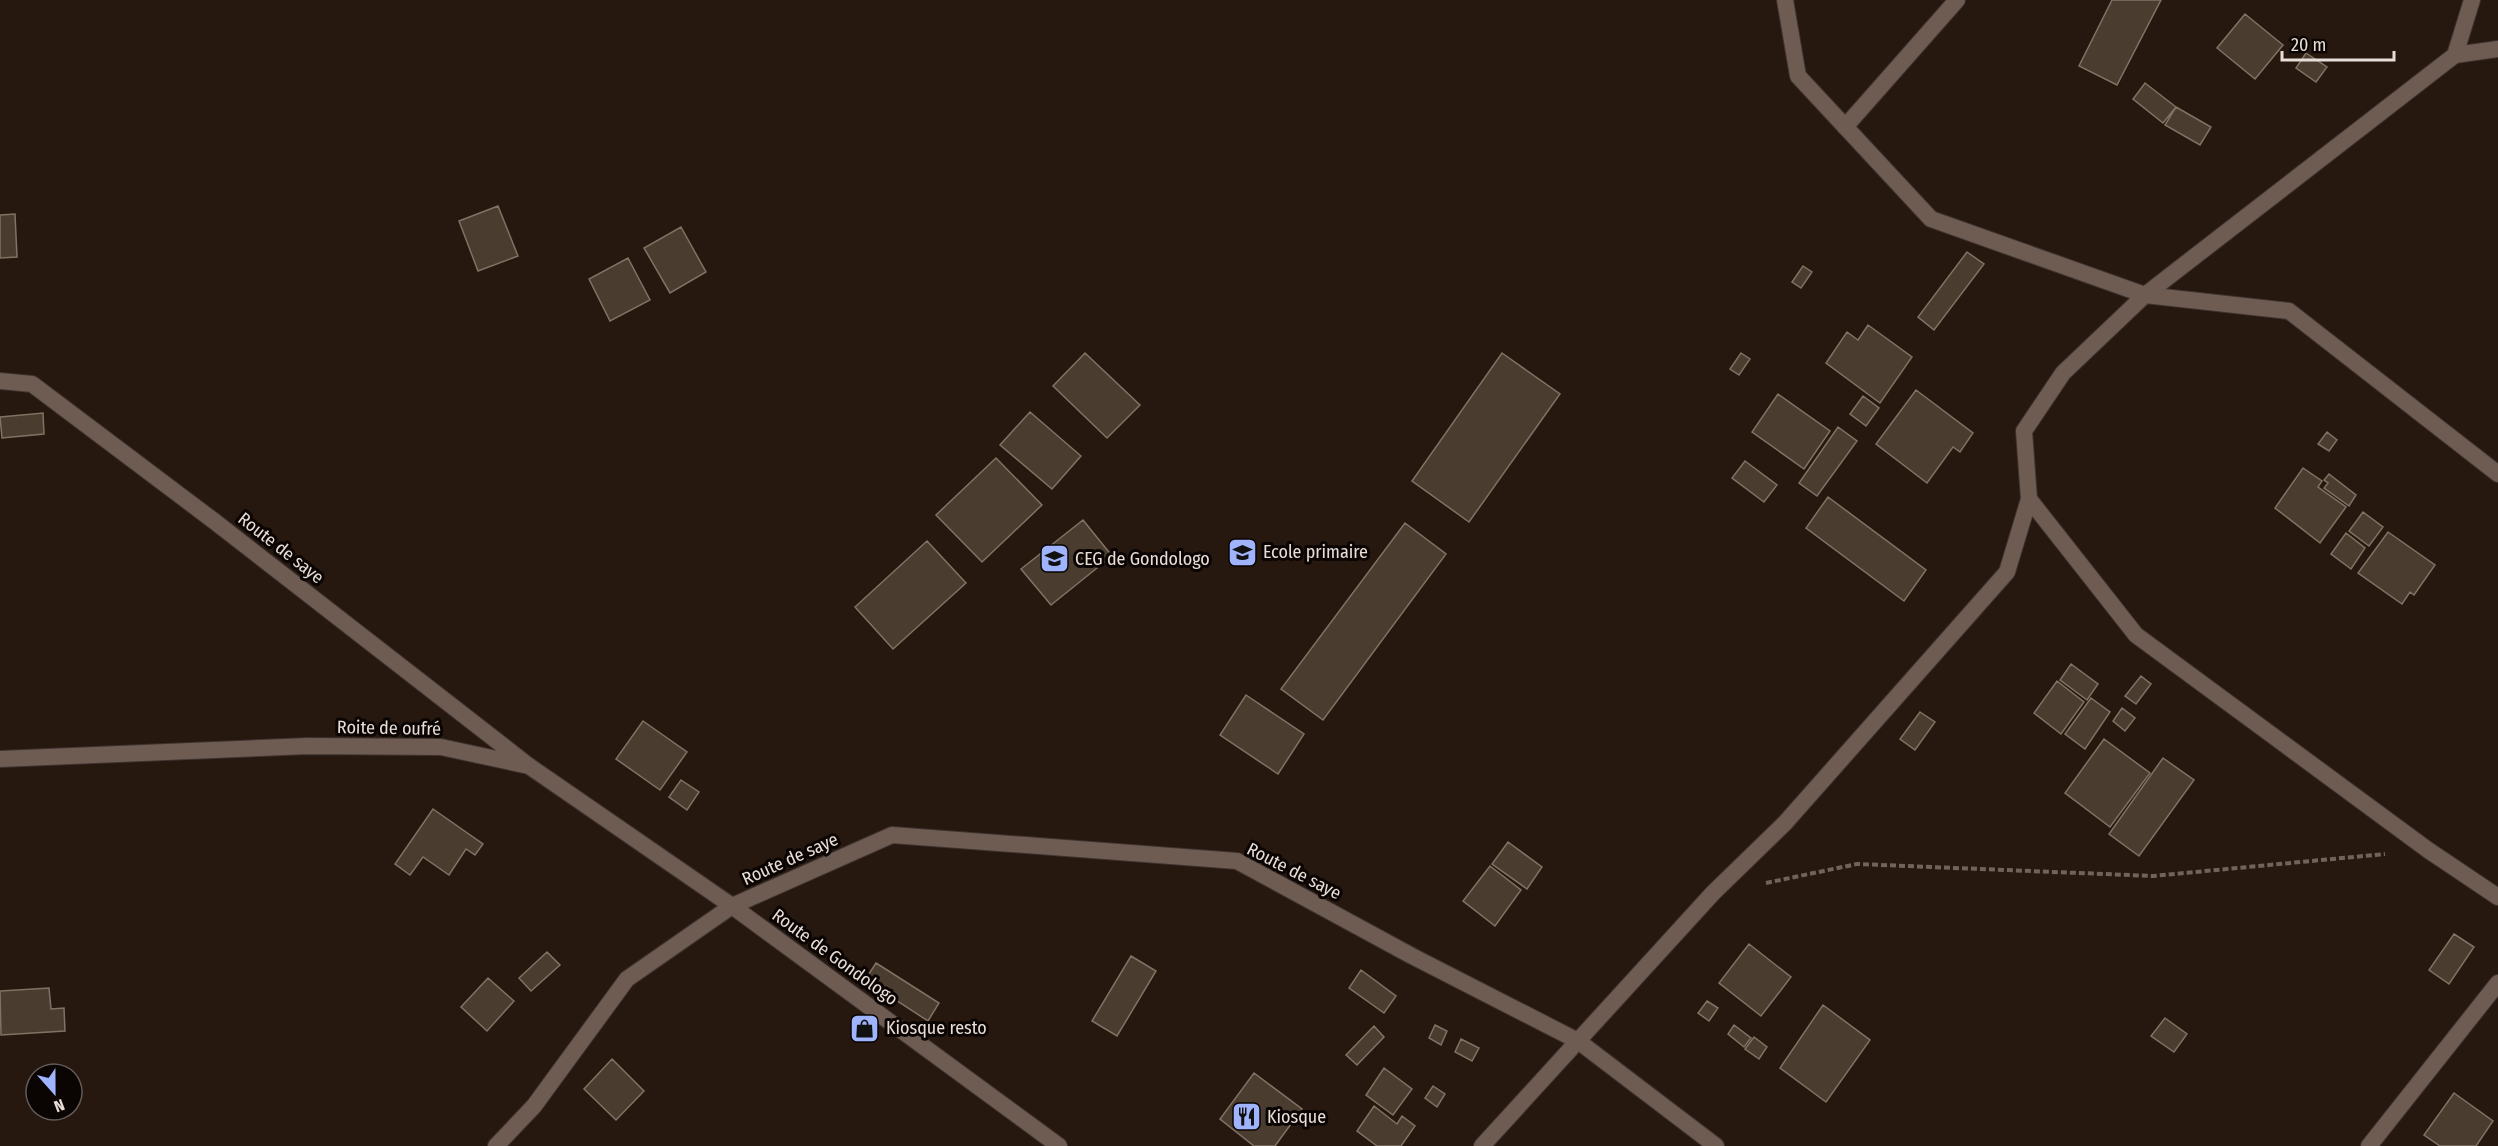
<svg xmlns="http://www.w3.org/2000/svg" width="2498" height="1146" font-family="'Fira Sans Condensed',sans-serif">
<rect width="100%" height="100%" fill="#26170f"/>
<!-- building -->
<path fill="#4a3d30" stroke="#817364" stroke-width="1.5" d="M2112,0H2161L2117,85L2079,66Z
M2245,14L2283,45L2255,79L2217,48Z
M2306,53L2327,67L2316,82L2296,68Z
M2145,83L2176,107L2163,123L2133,99Z
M2176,107L2211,127L2200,145L2165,125Z
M498,206L518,256L478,271L459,221Z
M15,214L17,257L0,258V215Z
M681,227L706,272L670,293L644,248Z
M1967,252L1984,264L1934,330L1918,317Z
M628,258L650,300L610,321L589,279Z
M1803,266L1812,272L1801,288L1792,282Z
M1868,325L1912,357L1880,403L1826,363L1847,332L1858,340Z
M1085,353L1140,405L1107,438L1053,386Z
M1502,353L1560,394L1469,522L1412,481Z
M1741,353L1750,359L1739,375L1730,369Z
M1916,390L1973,433L1960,452L1953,447L1927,483L1876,444Z
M1778,394L1830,431L1804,469L1752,432Z
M1863,396L1879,408L1866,426L1850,414Z
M1030,412L1081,456L1052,489L1000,445Z
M43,413L44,434L2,438L0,417Z
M1838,427L1857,441L1817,496L1799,483Z
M2327,432L2337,440L2329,451L2318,444Z
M996,458L1042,505L982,562L936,515Z
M1745,461L1777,485L1764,502L1732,478Z
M2303,468L2322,481L2318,487L2346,507L2320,543L2275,508Z
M2329,474L2356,495L2349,506L2324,488L2328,483L2324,480Z
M1828,497L1926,570L1904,601L1806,528Z
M2363,512L2383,527L2369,546L2349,531Z
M1083,520L1112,556L1051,605L1021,569Z
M1405,523L1446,554L1323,720L1281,689Z
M2388,532L2435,565L2414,595L2410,592L2402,604L2358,573Z
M2346,533L2365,548L2351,569L2331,554Z
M927,541L966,583L893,649L855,607Z
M2071,664L2098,684L2087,700L2060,680Z
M2141,676L2151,684L2136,704L2125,696Z
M2057,681L2084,702L2061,734L2034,713Z
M1246,695L1304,734L1278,774L1220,735Z
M2091,698L2110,712L2085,749L2065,734Z
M2122,708L2135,718L2125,731L2113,721Z
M1920,712L1935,722L1915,750L1900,739Z
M643,721L687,752L660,790L616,759Z
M2104,739L2150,773L2110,827L2065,793Z
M2163,758L2194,780L2139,856L2109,834Z
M681,780L699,792L687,810L669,797Z
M433,809L483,844L475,855L466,849L449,875L423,857L410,875L395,864Z
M1508,842L1542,867L1527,889L1492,864Z
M1490,866L1521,890L1495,926L1463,901Z
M2454,934L2474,947L2449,984L2429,970Z
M1749,944L1791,977L1761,1016L1719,983Z
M547,952L560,965L531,991L519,978Z
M1131,956L1156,971L1117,1036L1092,1021Z
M876,963L939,1003L928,1021L865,980Z
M1361,970L1396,996L1384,1013L1349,988Z
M488,978L514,1001L487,1031L461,1007Z
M49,988L51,1009L64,1008L65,1031L1,1035L0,991Z
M1707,1001L1718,1008L1709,1021L1698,1013Z
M1823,1005L1870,1040L1826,1102L1780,1068Z
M2165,1018L2187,1034L2174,1052L2151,1036Z
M1435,1025L1447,1031L1441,1045L1429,1038Z
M1734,1025L1751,1038L1744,1047L1728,1034Z
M1374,1026L1384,1037L1357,1065L1346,1055Z
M1754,1037L1767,1047L1759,1059L1745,1049Z
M1461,1039L1479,1048L1472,1061L1455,1052Z
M612,1059L644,1091L616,1120L584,1089Z
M1384,1068L1412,1089L1393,1115L1366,1095Z
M1254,1073L1302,1109L1275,1146H1254L1220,1119Z
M1433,1086L1445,1094L1437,1107L1425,1098Z
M2454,1093L2493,1121L2476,1146H2440L2424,1135Z
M1374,1106L1397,1124L1402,1116L1415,1126L1401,1146H1377L1357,1131Z"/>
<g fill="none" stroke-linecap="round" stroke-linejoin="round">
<defs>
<path id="minor" d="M1785,0L1798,76L1931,219L2145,295L2455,55L2472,0
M2455,55L2498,49
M1845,127L1957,0
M0,381L32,384L214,521L529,766
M2498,474L2289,311L2145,295L2063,373L2024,431L2029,499L2136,635L2428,850L2498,897
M496,1146L534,1106L627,979L732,906L892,835L1237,861L1412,956L1578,1041L1716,1146
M1482,1146L1713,893L1785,823L2007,572L2029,499
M2369,1146L2498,983"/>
<path id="tertiary" d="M0,759L308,746L441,747L529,766L732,906L1059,1146"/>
</defs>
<!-- minor casing -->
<use href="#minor" stroke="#3e3330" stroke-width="18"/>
<!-- tertiary casing -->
<use href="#tertiary" stroke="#3e3330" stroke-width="18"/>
<!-- path -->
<path stroke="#70635b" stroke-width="4" stroke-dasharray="6 3" stroke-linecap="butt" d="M1766,883L1857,864L2153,876L2385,854"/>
<!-- minor -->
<use href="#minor" stroke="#6e5c53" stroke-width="16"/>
<!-- tertiary -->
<use href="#tertiary" stroke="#6e5c53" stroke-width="16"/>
</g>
<!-- icons -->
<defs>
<symbol id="school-square" viewBox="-11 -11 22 22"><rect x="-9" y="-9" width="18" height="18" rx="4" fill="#a0b3fd" stroke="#0a0503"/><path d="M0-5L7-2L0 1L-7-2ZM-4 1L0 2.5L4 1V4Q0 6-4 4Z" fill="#111"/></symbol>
<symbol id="university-square" viewBox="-11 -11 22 22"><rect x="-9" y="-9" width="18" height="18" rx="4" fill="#a0b3fd" stroke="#0a0503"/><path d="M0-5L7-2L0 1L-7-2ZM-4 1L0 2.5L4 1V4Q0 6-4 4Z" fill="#111"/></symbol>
<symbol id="shop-square" viewBox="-11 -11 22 22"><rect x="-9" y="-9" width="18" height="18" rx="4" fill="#a0b3fd" stroke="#0a0503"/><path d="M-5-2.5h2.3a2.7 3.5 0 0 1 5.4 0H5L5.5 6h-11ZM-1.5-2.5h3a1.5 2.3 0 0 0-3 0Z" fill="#111"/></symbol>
<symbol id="restaurant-square" viewBox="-11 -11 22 22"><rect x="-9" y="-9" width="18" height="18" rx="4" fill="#a0b3fd" stroke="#0a0503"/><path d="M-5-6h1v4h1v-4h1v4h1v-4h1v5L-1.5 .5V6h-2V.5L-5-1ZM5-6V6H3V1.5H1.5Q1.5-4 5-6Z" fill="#111"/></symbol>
</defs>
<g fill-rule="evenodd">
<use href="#school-square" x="1226" y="536" width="33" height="33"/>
<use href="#university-square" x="1038" y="542" width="33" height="33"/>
<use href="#shop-square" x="848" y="1012" width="33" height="33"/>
<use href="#restaurant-square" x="1230" y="1100" width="33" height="33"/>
</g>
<g text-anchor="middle" stroke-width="6" stroke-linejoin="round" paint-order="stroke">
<!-- street labels -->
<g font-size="18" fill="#e8ddd7" stroke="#0a0503">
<text transform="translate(281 548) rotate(38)" y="6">Route de saye</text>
<text transform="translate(389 728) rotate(1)" y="6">Roite de oufré</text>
<text transform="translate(790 859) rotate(-24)" y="6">Route de saye</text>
<text transform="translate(1294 871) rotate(27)" y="6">Route de saye</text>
<text transform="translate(835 957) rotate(36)" y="6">Route de Gondologo</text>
</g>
<!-- poi labels -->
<g font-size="18" fill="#e8ddd7" stroke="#0a0503" text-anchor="start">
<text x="1263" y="558">Ecole primaire</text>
<text x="1075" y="565">CEG de Gondologo</text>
<text x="886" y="1034">Kiosque resto</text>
<text x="1267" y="1123">Kiosque</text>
</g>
</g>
<!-- north arrow -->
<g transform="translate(54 1092) rotate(159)"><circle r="28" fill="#0a0503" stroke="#635b58" stroke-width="1.5"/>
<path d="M0-4.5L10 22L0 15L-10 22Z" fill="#a0b3fd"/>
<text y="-9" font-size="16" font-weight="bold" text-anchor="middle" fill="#e8ddd7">N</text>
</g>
<!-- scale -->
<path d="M2282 51v9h112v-9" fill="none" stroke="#e8ddd7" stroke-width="3"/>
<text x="2291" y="51" font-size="18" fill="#e8ddd7" stroke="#0a0503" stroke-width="4.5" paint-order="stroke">20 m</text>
</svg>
